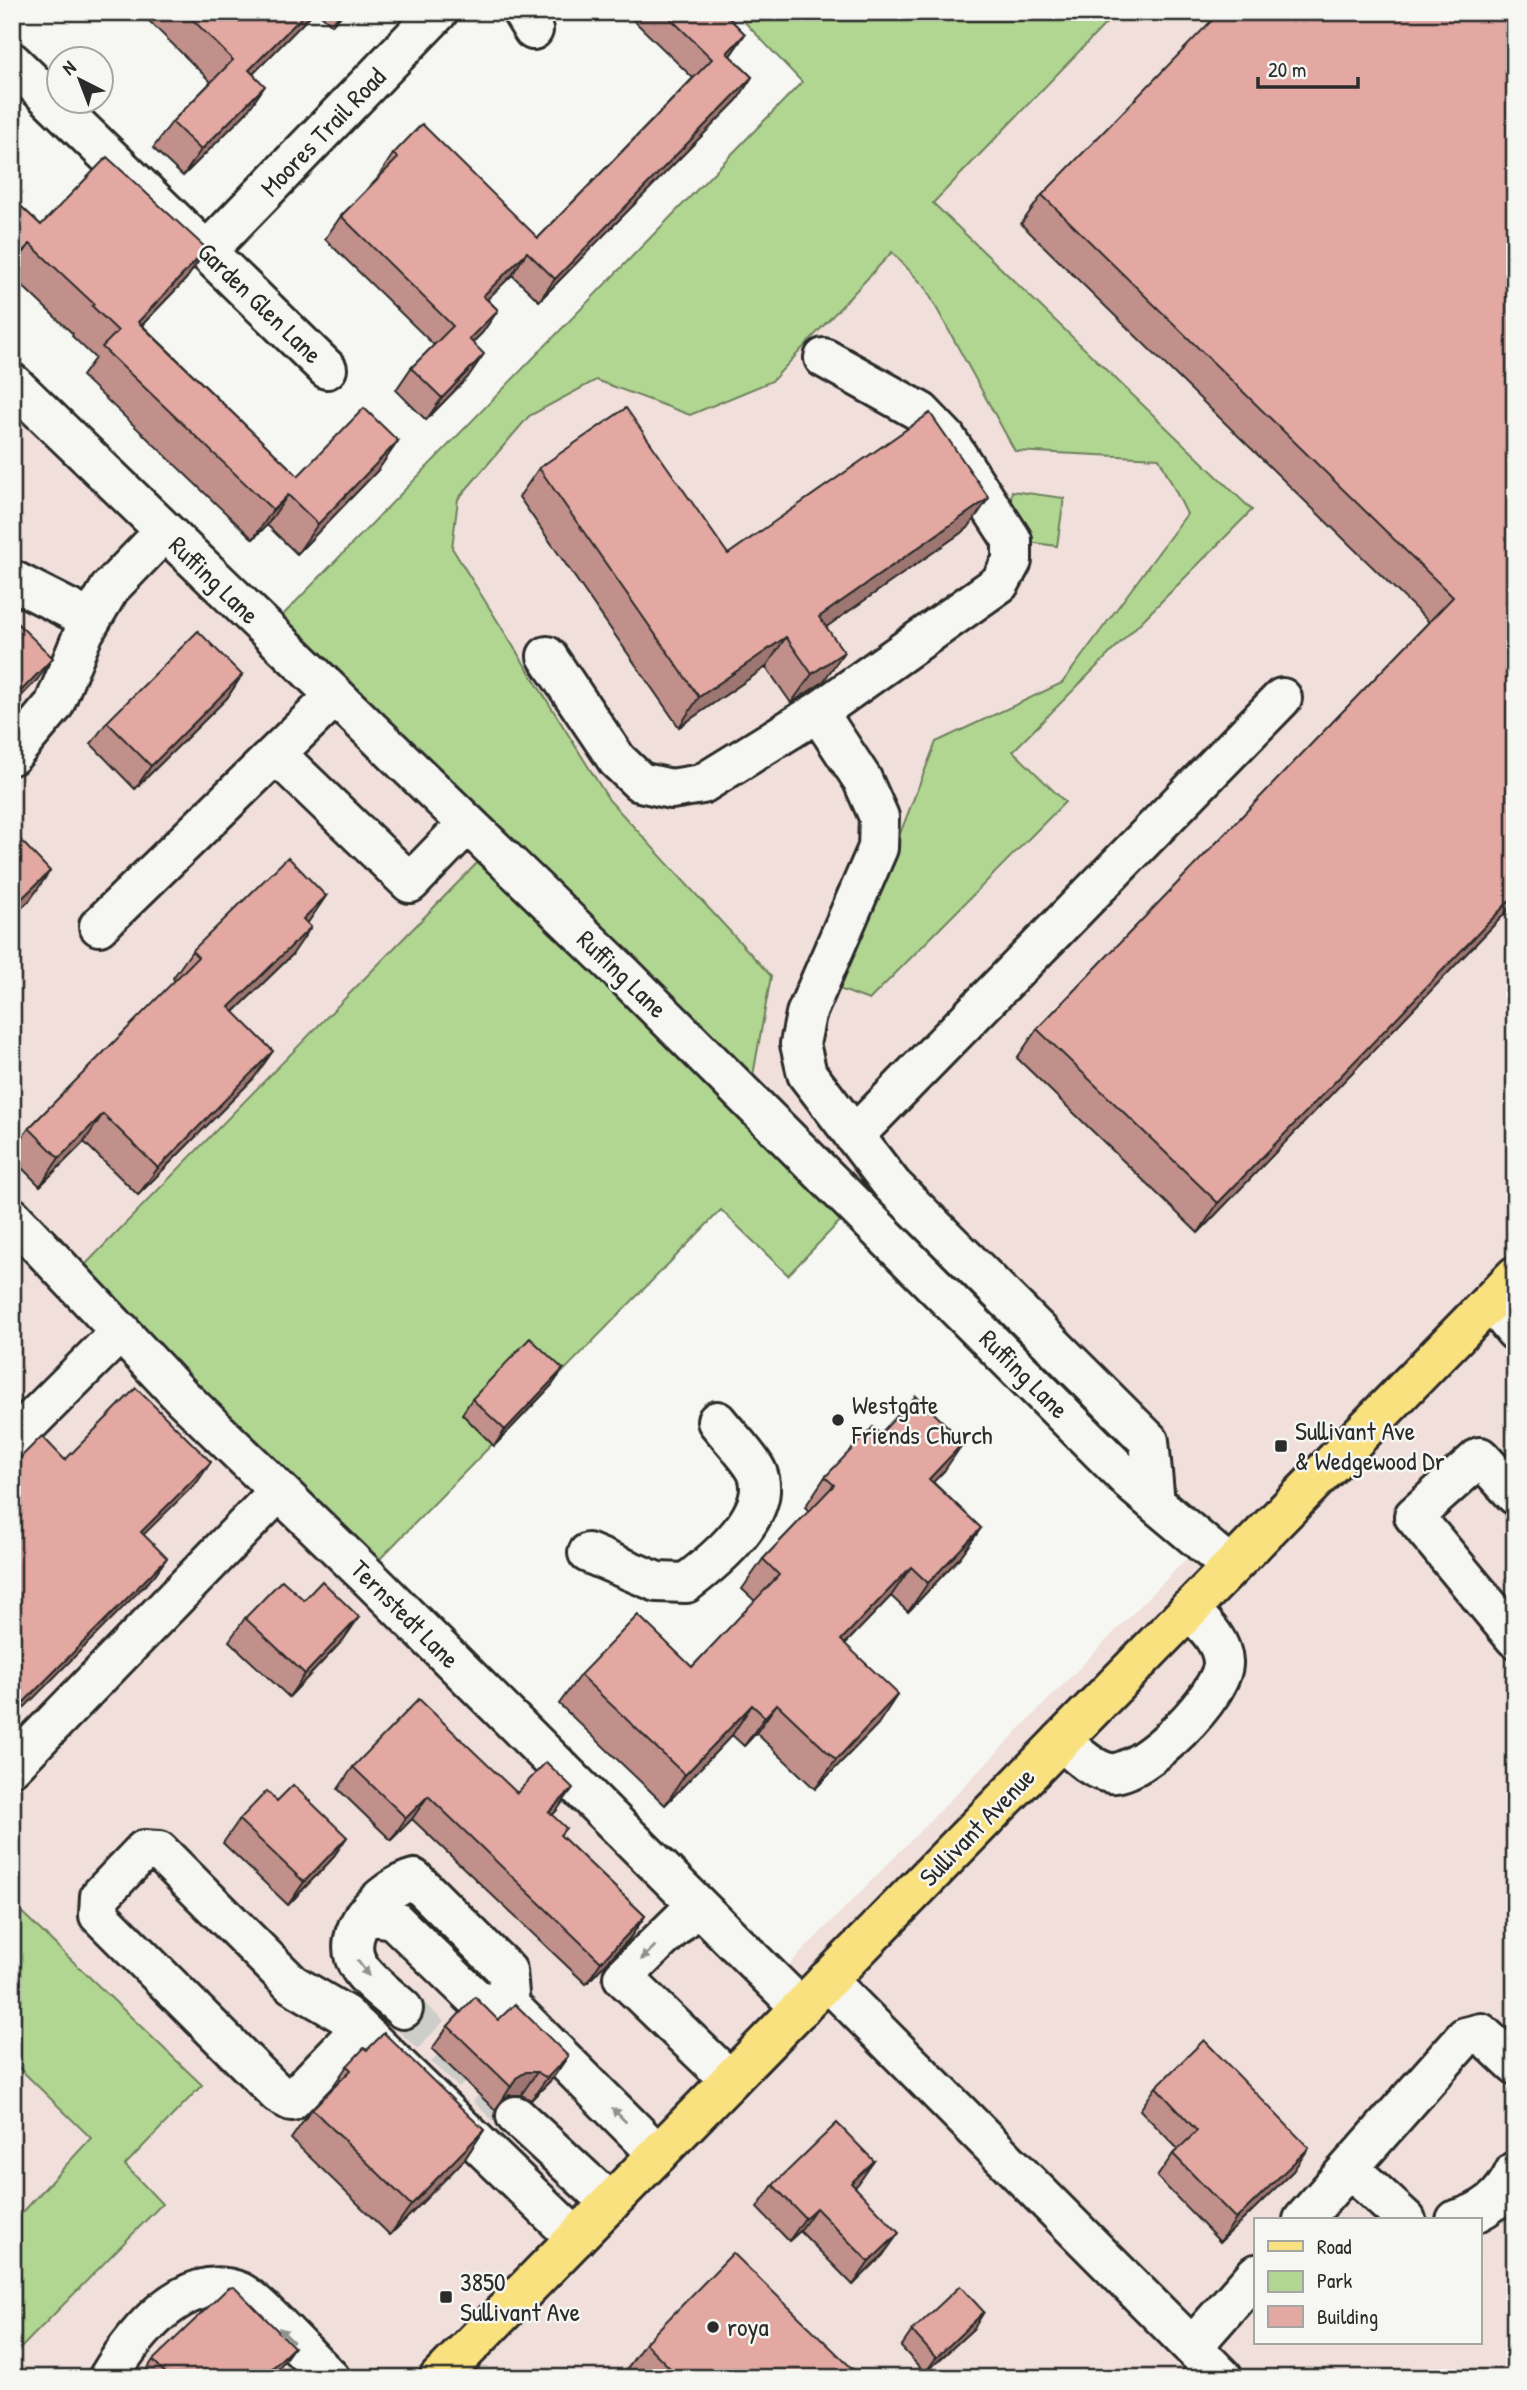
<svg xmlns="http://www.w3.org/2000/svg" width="1527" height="2390" font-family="'Patrick Hand',sans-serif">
<rect width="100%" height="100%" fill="#f6f6f2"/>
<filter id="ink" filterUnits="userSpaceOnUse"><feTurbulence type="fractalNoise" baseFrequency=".0143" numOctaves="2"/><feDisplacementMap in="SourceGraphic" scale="14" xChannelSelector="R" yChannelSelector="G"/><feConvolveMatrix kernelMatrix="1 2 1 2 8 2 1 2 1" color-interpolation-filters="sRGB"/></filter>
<g filter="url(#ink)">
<!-- built -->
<path fill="#f0dfda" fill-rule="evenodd" d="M1117,12H1515V2378H12V2357L162,2204L125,2165L201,2085L12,1903V367L504,836L376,1563L788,1966L1190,1555L732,1099L676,870L609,800L452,548L458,499L529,416L596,380L690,415L772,381L892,252L925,287L1015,451L1159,458L1187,515L1062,683L936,742L839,988L869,1000L1064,803L1012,751L1251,510L932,202ZM1256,2220H1480V2343H1256Z
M12,2061L91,2138L12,2224Z"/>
<!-- green -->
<path fill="#b1d691" stroke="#6e805e" stroke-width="2" d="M735,12H1117L933,203L1252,510L1013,751L1065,802L869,1000L839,989L936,742L1062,683L1187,514L1159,458L1015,451L925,287L892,252L772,381L690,415L596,380L529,416L458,499L452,548L609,800L771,976L752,1081L278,620L802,82Z
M1012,491L1064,498L1057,546L1006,539Z
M482,858L844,1217L788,1275L721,1210L376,1563L81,1269Z
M12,1903L202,2085L125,2165L162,2204L12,2357V2224L91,2138L12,2061Z"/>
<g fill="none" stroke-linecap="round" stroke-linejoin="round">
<!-- minor-tunnel -->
<path stroke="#cdcdca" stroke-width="38" stroke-dasharray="38 19" stroke-linecap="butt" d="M403,2009L516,2116"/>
<defs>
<path id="minor" d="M522,12L533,30
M12,62L327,369
M207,251L438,12
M12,383L624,975L1136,1487L1230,1566
M12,580L91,620
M547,656L617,760L640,782L671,789L702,784L818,712L862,779L879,817L878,848L806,1014L800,1044L807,1074L892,1185L1149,1441L1155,1503
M818,712L1000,583L1012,561V540L946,438L921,412L824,358
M276,754L410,883L467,824
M12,755L54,705L84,632L110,588L165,531
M99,926L334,697
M854,1136L1282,698
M12,1217L182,1397L368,1577L801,2008
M1491,1302L1515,1331
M12,1440L121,1331
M1515,1495L1480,1457L1414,1516L1515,1638
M588,1553L657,1582L686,1583C715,1561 774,1513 757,1472C750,1457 727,1434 717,1421
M1061,1741C1075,1752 1091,1770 1110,1773C1142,1777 1225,1693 1223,1662C1222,1640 1202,1623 1189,1609
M12,1766L279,1491
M697,1905L623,1977L730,2080
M364,1915L393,1919L477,2000L510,2006L658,2154
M827,1980L1223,2378
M403,2009C389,1996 370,1983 360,1968C335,1933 384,1887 414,1879L507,1971L510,2006
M360,2029L291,2101L278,2094L99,1915L100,1896L144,1850L159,1851L292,1984L345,2015L360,2029L576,2238
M516,2116L610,2203
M1349,2168L1406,2220
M1303,2220L1465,2037L1481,2033L1515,2065
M1456,2220C1484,2212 1503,2198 1515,2171
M1192,2347L1256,2274
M108,2378C133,2336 185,2269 240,2292C256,2299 313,2362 330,2378"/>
<path id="major" d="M439,2378L1515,1276"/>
</defs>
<!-- minor casing -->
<use href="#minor" stroke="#2b2b2b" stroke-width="44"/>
<!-- major casing -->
<use href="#major" stroke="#2b2b2b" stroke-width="44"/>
<!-- minor -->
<use href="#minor" stroke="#f6f6f2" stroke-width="38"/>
<!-- major -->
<use href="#major" stroke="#fae180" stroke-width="38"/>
</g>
<!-- wall -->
<path fill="#c2908a" stroke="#2b2b2b" stroke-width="2" d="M140,12H314L253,74L247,112L183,176L153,148L172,122L211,82Z
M318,12H345L332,25Z
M625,12H723L745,34L730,56L752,77L737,100L539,301L512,275L487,299L498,310L482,333L472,343L468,377L426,420L396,390L411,368L434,345L325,239L341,216L379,178L378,177L393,154L538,238L693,78Z
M1515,12V903L1198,1233L1017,1058L1037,1029L1429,622L1021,224L1042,195Z
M12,198L41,225L207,249L186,279L142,325L298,476L398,441L378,470L297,554L267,525L253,539L82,376L95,358L72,336L73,334L12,276Z
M539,468L728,554L968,528L826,627L823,682L806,694L791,703L766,667L679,727L519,497Z
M242,675L227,698L135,789L91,744L107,722Z
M326,896L307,923L292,955L234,1012L254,1078L138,1195L84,1142L40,1186L12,1158V1152L29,1128L175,981L173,978L192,951Z
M563,1369L552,1385L494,1446L462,1414L472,1399Z
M880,1434L944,1471L933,1482L981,1528L960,1557L908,1612L891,1596L845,1644L878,1724L815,1789L756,1733L744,1746L732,1735L665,1805L559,1704L580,1675L692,1667L755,1601L742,1589L763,1559L809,1511L805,1507L825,1477Z
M304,1600L359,1617L343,1640L289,1697L229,1641L245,1618Z
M353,1767L517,1793L557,1810L552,1815L561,1836L645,1916L629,1939L586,1984L412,1819L391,1840L338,1789Z
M277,1801L347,1837L331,1860L288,1905L223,1843L239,1820Z
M498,2020L568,2056L552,2079L531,2100L521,2095H510L503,2099L495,2110L432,2049L448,2026Z
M347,2066L484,2130L464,2160L390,2235L291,2139L312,2109L329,2092Z
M1156,2087L1293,2171L1220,2242L1157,2177L1173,2154L1178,2149L1140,2110Z
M874,2161L854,2187L883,2255L853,2285L800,2231L789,2241L757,2208L773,2185Z
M974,2328L925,2373L901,2347L912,2331Z
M645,2343L862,2378H629L624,2373Z
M153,2360L278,2369L269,2378H141Z"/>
<!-- shaded-wall -->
<path fill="#9e7671" stroke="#2b2b2b" stroke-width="2" d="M307,12H314L231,96L249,70Z
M341,12H345L332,25Z
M745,34L729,57L727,53Z
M752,77L737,100L539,301L555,279Z
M265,86L247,112L183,176L201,150Z
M30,244L12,269V264Z
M207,249L186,279L117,351L138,322Z
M527,252L512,275L467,319L483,296Z
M498,310L482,333L453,362L469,339Z
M484,354L468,377L426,420L442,398Z
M398,441L378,470L297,554L318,524Z
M288,495L267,525L253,539L273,510Z
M989,498L968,528L799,646L819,617Z
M786,637L766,667L679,727L699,697Z
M844,652L823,682L791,703L812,674Z
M53,658L37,680L12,706V700Z
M242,675L227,698L135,789L151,766Z
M50,871L30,900L12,917V908Z
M1515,895V903L1198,1233L1218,1203Z
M326,896L307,924L303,919Z
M311,927L292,955L210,1035L229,1007Z
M273,1051L254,1078L138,1195L158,1168Z
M103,1114L84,1142L40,1186L59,1158Z
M563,1369L552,1385L494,1446L505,1430Z
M964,1442L944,1471L908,1508L929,1479Z
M211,1462L198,1481L128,1550L141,1532Z
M981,1528L960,1557L908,1612L928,1583Z
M167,1558L154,1576L12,1720V1714Z
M911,1567L891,1596L821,1669L841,1640Z
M359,1617L343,1640L289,1697L305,1674Z
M898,1694L878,1724L815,1789L836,1760Z
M777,1704L756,1733L744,1746L765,1717Z
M752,1705L732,1735L665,1805L685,1775Z
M573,1788L557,1810L533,1835L549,1812Z
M428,1796L412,1819L391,1840L406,1818Z
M347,1837L331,1860L288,1905L304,1882Z
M645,1916L629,1939L586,1984L601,1962Z
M568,2056L552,2079L531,2100L547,2078Z
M526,2072H537L521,2095H510L503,2099L516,2078Z
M484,2130L464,2160L390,2235L411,2205Z
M1309,2148L1293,2171L1220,2242L1236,2219Z
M874,2161L858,2184L835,2206L851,2183Z
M816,2208L800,2231L789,2241L805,2218Z
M899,2233L883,2255L853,2285L869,2262Z
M984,2312L974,2328L925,2373L936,2358Z
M294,2347L278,2369L269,2378H262Z"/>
<!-- building -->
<path fill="#e2a8a1" stroke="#2b2b2b" stroke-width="2" d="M185,12H307L249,70L265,86L201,150L172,122L233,60Z
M664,12H723L745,34L727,53L752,77L555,279L527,252L483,296L498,310L469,339L484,354L442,398L411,368L453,326L341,216L398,158L393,154L422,124L538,238L712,59Z
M1220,12H1515V895L1218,1203L1037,1029L1453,597L1042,195Z
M107,157L207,249L138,322L298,476L364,408L398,441L318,524L288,495L273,510L102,347L118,331L92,306L94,304L30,244L16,258L12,254V198L41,225Z
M626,408L728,554L930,413L989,498L819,617L844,652L826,664L812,674L786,637L699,697L539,468Z
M12,618L53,658L12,700Z
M198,631L242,675L151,766L107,722Z
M12,831L50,871L12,908Z
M288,857L326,896L303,919L311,927L229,1007L273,1051L158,1168L103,1114L59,1158L29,1128L198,957L192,951Z
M530,1338L563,1369L505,1430L472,1399Z
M136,1388L211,1462L141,1532L167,1558L12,1714V1466L42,1436L65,1460Z
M916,1396L964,1442L929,1479L981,1528L928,1583L911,1567L841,1640L898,1694L836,1760L777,1704L765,1717L752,1705L685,1775L580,1675L638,1615L692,1667L779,1575L763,1559L834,1485L825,1477L873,1427L880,1434Z
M282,1580L304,1600L322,1581L359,1617L305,1674L245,1618Z
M419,1699L517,1793L546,1762L573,1788L549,1812L566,1828L560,1835L645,1916L601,1962L428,1796L406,1818L353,1767Z
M293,1785L347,1837L304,1882L239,1820L267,1791L277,1801Z
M475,1997L498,2020L515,2004L568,2056L547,2078L537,2072H526L516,2078L511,2087L448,2026Z
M384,2033L484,2130L411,2205L312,2109L351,2070L347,2066L364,2048L367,2050Z
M1204,2040L1309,2148L1236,2219L1173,2154L1197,2131L1156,2087Z
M837,2123L874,2161L851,2183L899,2233L869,2262L816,2208L805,2218L773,2185Z
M733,2253L862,2378H680L645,2343Z
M960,2286L984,2312L936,2358L912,2331Z
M234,2287L294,2347L262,2378H170L153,2360L228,2288Z"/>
<!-- one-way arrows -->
<defs><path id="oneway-solid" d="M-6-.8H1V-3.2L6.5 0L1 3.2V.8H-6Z" transform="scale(1.75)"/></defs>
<g fill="#90908e">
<use href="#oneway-solid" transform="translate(648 1953) rotate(135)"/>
<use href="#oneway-solid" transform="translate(363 1968) rotate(54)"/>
<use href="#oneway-solid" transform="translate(619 2115) rotate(-135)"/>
<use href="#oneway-solid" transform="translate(286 2335) rotate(-136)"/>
</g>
</g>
<!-- markers -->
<g fill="#2b2b2b" stroke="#f6f6f2" stroke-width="2.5">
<circle cx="838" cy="1420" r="7"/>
<rect x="1274" y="1439" width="14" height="14" rx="3.5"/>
<rect x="439" y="2290" width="14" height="14" rx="3.5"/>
<circle cx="713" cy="2327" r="7"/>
</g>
<g text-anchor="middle" stroke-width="5" stroke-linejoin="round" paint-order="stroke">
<!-- street labels -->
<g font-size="26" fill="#2b2b2b" stroke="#f6f6f2">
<text transform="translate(323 132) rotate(-46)" y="9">Moores Trail Road</text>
<text transform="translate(260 303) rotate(44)" y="9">Garden Glen Lane</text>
<text transform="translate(214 580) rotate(44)" y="9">Ruffing Lane</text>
<text transform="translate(622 974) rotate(44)" y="9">Ruffing Lane</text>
<text transform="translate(1024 1374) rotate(45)" y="9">Ruffing Lane</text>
<text transform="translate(405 1614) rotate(45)" y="9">Ternstedt Lane</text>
<text transform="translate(977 1827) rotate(-46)" y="9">Sullivant Avenue</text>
</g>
<!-- poi labels -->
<g font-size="26" fill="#2b2b2b" stroke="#f6f6f2" text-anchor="start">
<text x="852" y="1414">Westgate<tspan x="852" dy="30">Friends Church</tspan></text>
<text x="1295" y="1440">Sullivant Ave<tspan x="1295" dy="30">&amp; Wedgewood Dr</tspan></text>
<text x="460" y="2291">3850<tspan x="460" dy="30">Sullivant Ave</tspan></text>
<text x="727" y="2336">roya</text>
</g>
</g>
<!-- margin -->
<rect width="1527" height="2390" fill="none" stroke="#f6f6f2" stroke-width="42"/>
<rect x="21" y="21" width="1485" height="2348" fill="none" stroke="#2b2b2b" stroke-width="2.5" filter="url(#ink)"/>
<!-- legend -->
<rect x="1254" y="2218" width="228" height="126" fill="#f6f6f2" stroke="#a5a5a2" stroke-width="2"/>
<rect x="1268" y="2241" width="35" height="10" fill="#fae180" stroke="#a5a5a2" stroke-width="2"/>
<text x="1317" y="2254" font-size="21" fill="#2b2b2b">Road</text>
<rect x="1268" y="2271" width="35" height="21" fill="#b1d691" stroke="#a5a5a2" stroke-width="2"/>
<text x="1317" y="2288" font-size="21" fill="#2b2b2b">Park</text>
<rect x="1268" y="2306" width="35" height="21" fill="#e2a8a1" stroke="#a5a5a2" stroke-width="2"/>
<text x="1317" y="2324" font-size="21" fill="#2b2b2b">Building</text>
<!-- north arrow -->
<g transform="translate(80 80) rotate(318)"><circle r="33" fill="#f6f6f2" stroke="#a5a5a2" stroke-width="2"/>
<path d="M0-5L12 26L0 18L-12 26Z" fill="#2b2b2b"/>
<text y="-10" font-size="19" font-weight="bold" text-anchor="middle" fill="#2b2b2b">N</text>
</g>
<!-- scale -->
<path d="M1258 77v10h100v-10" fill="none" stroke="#2b2b2b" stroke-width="3.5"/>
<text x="1268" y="77" font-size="21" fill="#2b2b2b" stroke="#f6f6f2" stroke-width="5" paint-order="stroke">20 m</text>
</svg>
